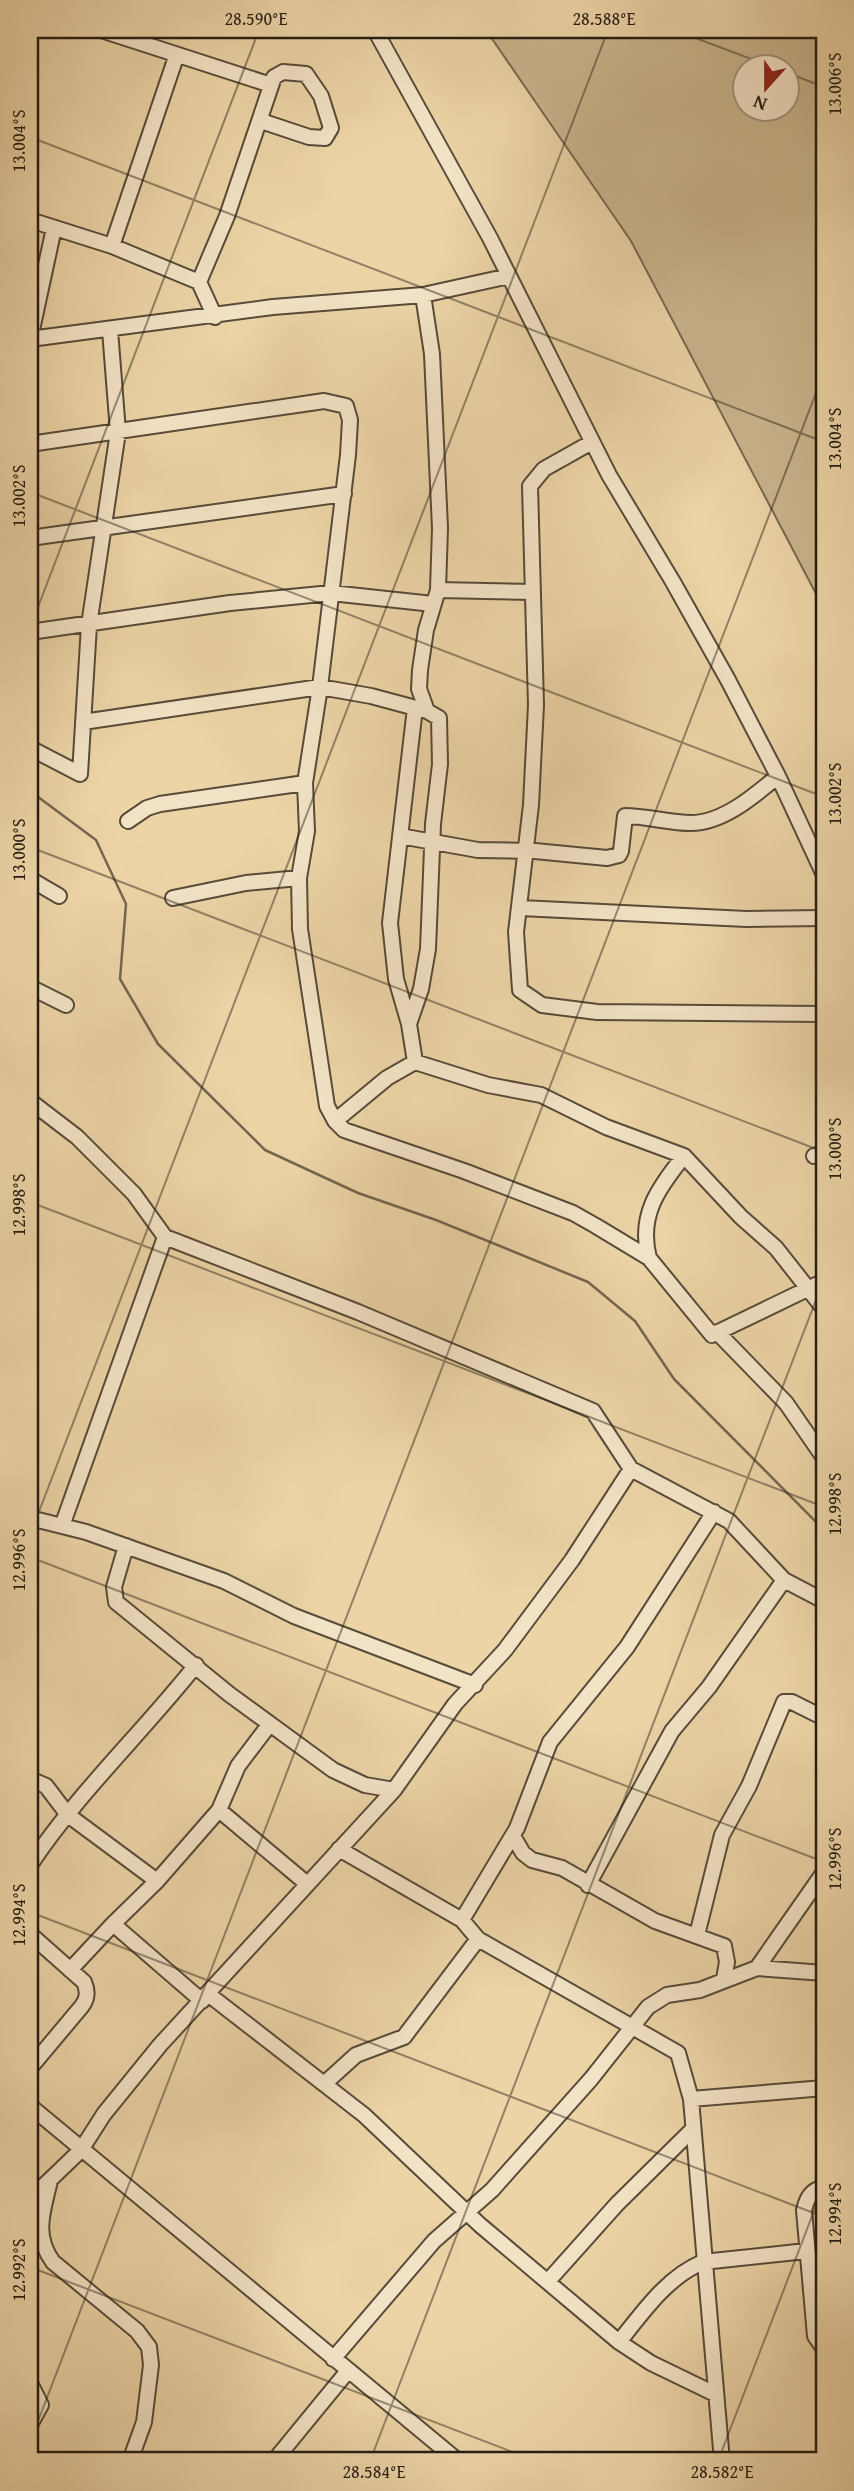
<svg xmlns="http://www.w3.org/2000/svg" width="854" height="2491" font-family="'Gentium Book Plus',serif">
<rect width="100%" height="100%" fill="#ecd4a7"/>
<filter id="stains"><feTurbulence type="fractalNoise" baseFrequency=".00286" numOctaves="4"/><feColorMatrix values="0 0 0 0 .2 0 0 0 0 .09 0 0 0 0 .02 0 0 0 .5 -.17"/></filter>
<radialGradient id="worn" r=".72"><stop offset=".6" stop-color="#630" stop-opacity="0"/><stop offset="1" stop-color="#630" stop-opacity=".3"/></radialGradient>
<!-- green -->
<path fill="#cab58e" stroke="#786951" stroke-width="2" fill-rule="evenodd" d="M486,30H824V609L631,241ZM746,66H788V108H746Z"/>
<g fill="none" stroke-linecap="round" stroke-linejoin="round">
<!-- stream -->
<path stroke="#74664e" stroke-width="2.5" d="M30,791L96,840L126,904L120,979L158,1044L265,1150L358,1193L436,1220L588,1282L635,1321L674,1379L824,1530"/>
<defs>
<path id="minor" d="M101,30L271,85
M375,30L490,238L609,475L673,582L728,680L778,776L824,875
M30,220L112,246L199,282L215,317
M112,246L176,57
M199,282L227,216L274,77L283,72L306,74L321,96L331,128L325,138L309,137L261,121
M423,295L432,354L440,528L438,590L426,630L420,670L419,689L427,711
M30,339L273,307L423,295L509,276
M30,339L54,228
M592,442L544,469L530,486L536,705L531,805L516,932L520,990L542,1005L597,1012L824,1014
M30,444L324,401L346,406L350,420L348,455L320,687L305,783L307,831L299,878L300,929L327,1106L335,1121L344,1130L464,1171L573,1213L596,1226L649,1258L712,1335L824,1281
M30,538L344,494
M438,590L533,592
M30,632L230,603L331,593L433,604
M415,708L390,923L396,979L409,1024L415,1062
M83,722L320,687L371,696L427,711L439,718L440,764L433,824L428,949L421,989L409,1024
M30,748L80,774L89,625L118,432L110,330
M128,821L147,808L160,804L305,783
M400,836L478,850L535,851L607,858L619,855L621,851L625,816C647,816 669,823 691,823C723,823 754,796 778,776
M30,879L59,896
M173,898L246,883L299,878
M521,908L746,919L824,918
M30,987L66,1005
M30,1101L77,1137L134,1194L165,1237L358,1312L593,1411L631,1469L729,1521L784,1580L824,1601
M335,1121L387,1078L415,1062L488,1085L541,1095L606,1127L684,1156L741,1217L776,1248L824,1309
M814,1156L824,1153
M649,1258C638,1216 658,1188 684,1156
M717,1332L786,1403L824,1458
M30,1518L86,1532L224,1581L294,1616L475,1685
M62,1526L165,1237
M126,1546L114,1587L116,1602L229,1694L333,1770L365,1785L394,1790
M30,1779L46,1786L68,1815L157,1881
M219,1810L306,1883
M513,1836L523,1853L532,1860L562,1868L655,1921L724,1946L727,1962L724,1979
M339,1849L462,1920L478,1939L678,2053L691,2099
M30,1865C78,1793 142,1733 196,1665
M588,1885L672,1731L709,1687L784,1580
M462,1920L517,1828L550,1742L627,1647L714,1512
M30,1934L84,1982C88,1991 88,1998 82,2006L30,2068
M697,1935L722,1835L749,1786L784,1702H792L824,1718
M757,1968L824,1872
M70,1970L113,1924
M208,1994L364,2115L480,2225L619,2342L651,2363L715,2394
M202,2001L113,1924L157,1881L219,1810L238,1766L269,1725
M324,2084L356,2055L404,2037L478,1939
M30,2106L458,2461
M50,2181C43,2211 33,2235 53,2262L137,2331L149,2347L151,2365L144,2422L130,2461
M824,2187C811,2190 807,2198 804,2210L815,2336L824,2349
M30,2199L81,2150L104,2114L160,2045L394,1790L455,1704L505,1650L572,1560L631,1469
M549,2280L617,2204L692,2130
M619,2342C643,2312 667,2277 703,2262L806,2251
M333,2359L434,2241L492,2190L591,2079L648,2007L667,1995L700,1990L757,1968L824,1973
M30,2383L41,2405L30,2425
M274,2461L347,2372
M722,2461L691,2099L824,2088
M817,2461H824"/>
</defs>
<!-- minor casing -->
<use href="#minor" stroke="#574b39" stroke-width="18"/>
<!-- minor -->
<use href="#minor" stroke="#f3e3c6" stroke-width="14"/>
</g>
<!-- ticks -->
<path fill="none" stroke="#251d14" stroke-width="2" stroke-opacity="0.45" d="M674,30L770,66M788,73L824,87M30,137L824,442M30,492L824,797M30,628L259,30M30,847L824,1152M30,1202L824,1507M30,1535L608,30M30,1557L824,1862M30,1912L824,2217M30,2267L536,2461M30,2442L824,372M370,2461L824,1279M718,2461L824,2185"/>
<!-- margin -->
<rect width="854" height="2491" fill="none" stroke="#ecd4a7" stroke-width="77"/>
<!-- north arrow -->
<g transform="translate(766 88) rotate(201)"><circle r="33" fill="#f3e3c6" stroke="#a1947f" stroke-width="2"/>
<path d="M0-5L12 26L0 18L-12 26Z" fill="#8f2418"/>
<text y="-10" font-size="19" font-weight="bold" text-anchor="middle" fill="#251d14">N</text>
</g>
<rect x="38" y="38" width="778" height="2414" fill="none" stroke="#251d14" stroke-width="2.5"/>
<g font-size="18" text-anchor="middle" fill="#251d14">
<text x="256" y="25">28.590°E</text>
<text x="604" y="25">28.588°E</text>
<text transform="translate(835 84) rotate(-90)" y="6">13.006°S</text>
<text transform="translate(19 141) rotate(-90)" y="6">13.004°S</text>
<text transform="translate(835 439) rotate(-90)" y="6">13.004°S</text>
<text transform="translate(19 496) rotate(-90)" y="6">13.002°S</text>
<text transform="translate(835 794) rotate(-90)" y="6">13.002°S</text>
<text transform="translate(19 850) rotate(-90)" y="6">13.000°S</text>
<text transform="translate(835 1149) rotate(-90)" y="6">13.000°S</text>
<text transform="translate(19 1205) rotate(-90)" y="6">12.998°S</text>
<text transform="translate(835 1504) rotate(-90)" y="6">12.998°S</text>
<text transform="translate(19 1560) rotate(-90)" y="6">12.996°S</text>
<text transform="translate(835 1859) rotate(-90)" y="6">12.996°S</text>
<text transform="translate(19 1915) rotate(-90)" y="6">12.994°S</text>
<text transform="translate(835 2214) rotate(-90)" y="6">12.994°S</text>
<text transform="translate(19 2270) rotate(-90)" y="6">12.992°S</text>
<text x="374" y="2478">28.584°E</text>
<text x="722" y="2478">28.582°E</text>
</g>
<rect width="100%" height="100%" filter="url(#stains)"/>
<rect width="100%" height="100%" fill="url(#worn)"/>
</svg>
